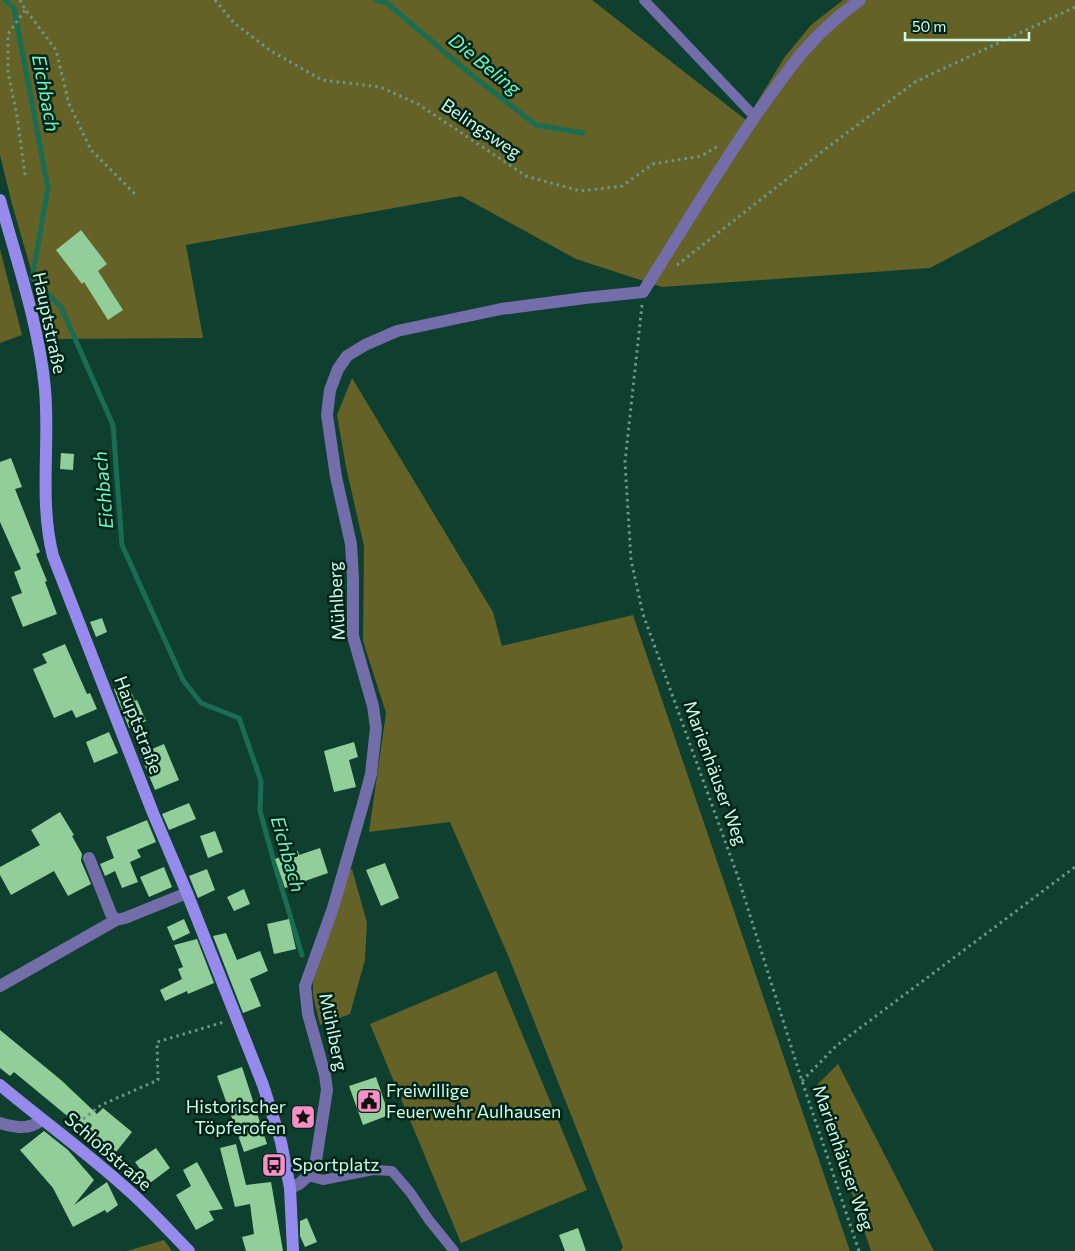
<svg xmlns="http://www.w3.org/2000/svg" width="1075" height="1251" font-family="Commissioner,sans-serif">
<rect width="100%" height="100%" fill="#0f3f2f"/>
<!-- green -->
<path fill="#646227" d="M0,0H592L746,120L784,58L811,25L843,0H1075V191L930,268L662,287L576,259L461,196L186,245L203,338L51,339L12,204L0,155Z
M0,249L22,335L0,343Z
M352,378L493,612L502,646L633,615L850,1251H620L623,1247L510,960L450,822L369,832L386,713L363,641L364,546L346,467L337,415Z
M352,869L367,923L365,960L350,1014L320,1025L313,995V982L349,870Z
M496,971L587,1190L461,1243L370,1024Z
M838,1064L934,1251H871L816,1086Z
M164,1240L172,1251H127Z"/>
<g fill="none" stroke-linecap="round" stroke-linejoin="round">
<!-- stream -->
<path stroke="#196d53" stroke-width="5" d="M5,0L14,8L48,188L32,278L61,307L113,425L122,545L183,680L201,703L239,718L261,781L260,811L276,869L302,955
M376,0L387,3L468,72L536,125L583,133"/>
</g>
<!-- building -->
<path fill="#92ce99" d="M81,230L107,264L98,271L123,310L108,320L84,282L82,284L56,250Z
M61,453L74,454L73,470L60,469Z
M11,458L22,487L15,489L40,552L36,554L47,581L45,582L57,614L23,627L11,597L22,593L14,572L21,569L0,522V462Z
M102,618L107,632L96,637L90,622Z
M65,644L87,694L90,693L97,709L76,718L72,710L54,718L33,669L47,663L42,654Z
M128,684L135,701L137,700L146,721L129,728L114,689Z
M109,732L118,753L94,763L86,742Z
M354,742L358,757L349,760L356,787L334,792L324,751Z
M164,744L179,780L155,790L140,754Z
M189,803L196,819L169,830L162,814Z
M60,812L74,835L72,836L82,854L81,861L91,884L68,896L54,871L11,895L0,875V867L40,845L31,830Z
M147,820L156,842L137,850L141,857L130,862L138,882L122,888L115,871L105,876L100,864L114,858L106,837Z
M215,831L223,852L208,858L200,836Z
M320,848L328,873L285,888L275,859L298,851L299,855Z
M385,863L399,898L381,906L366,870Z
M164,867L172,887L149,897L140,877Z
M207,869L215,890L198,898L189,876Z
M244,889L250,904L234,911L227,897Z
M184,919L190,933L173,941L167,927Z
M289,919L296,949L274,954L267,924Z
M226,933L237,960L260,951L268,971L250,979L261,1006L243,1013L213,936Z
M197,939L214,983L188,994L187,991L165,1001L160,990L182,979L178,969L183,967L174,945Z
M0,1030L61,1080L97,1114L103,1108L132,1132L116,1152H111L14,1072L10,1076L0,1068Z
M242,1067L267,1144L244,1152L217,1076Z
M376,1077L389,1115L363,1125L349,1086Z
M44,1131L68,1150L94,1180L74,1205L107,1182L118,1205L107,1213L105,1210L73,1227L53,1188L20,1150Z
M236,1144L246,1185L271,1182L283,1251H246L242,1237L254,1234L250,1204L235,1207L220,1148Z
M156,1148L170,1168L150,1183L135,1162Z
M197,1162L223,1209L209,1211L214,1220L196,1230L176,1195L191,1186L183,1170Z
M307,1218L317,1242L305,1247L300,1236V1221Z
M578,1228L586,1251H565L559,1235Z"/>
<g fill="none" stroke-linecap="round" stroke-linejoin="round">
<!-- path -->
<path stroke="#6a9787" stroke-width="3" stroke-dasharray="2.5 4" stroke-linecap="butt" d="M20,0L25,9L56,50L69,104L91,150L136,195
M215,0L234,23L271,51L322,80L380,87L418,104L526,176L580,191L622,186L653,164L701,156L718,146
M25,175L17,116L8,72V34L25,10
M677,265L824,150L915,82L1075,7
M642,305L625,462L631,560L643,614L738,877L802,1081L859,1251
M802,1081L836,1046L1075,867
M73,1127L101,1105L158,1080L157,1042L224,1022"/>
<!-- lane -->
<path stroke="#736daa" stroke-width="10" d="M644,0L755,117
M308,1176L323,1180L373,1170L392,1171L410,1192L429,1220L454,1251"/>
<!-- street -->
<path stroke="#736daa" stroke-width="12" d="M89,858L111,914L116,920L125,918L187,893
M0,986L116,920
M0,1123C15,1128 29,1130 42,1120
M290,1188L299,1184L308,1176L316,1160L327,1090L325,1075L308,1014L305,986L333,908L363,804L371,774L376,728L373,706L353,636V578L351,544L336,477L327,415L330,390L338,369L347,356L365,345L397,331L501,309L585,298L643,292C680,233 716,173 756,115C789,68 812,34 860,0"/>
<!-- secondary -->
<path stroke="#968aec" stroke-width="12" d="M0,200C17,262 39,325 45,389C50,445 39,501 53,556L153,813L187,893L263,1085L281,1142L290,1188L293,1251
M0,1085C42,1120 86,1152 127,1189C149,1208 168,1230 189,1251"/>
</g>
<!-- icons -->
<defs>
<symbol id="civic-square" viewBox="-11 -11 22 22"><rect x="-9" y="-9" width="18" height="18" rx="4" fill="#f98fc8" stroke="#002418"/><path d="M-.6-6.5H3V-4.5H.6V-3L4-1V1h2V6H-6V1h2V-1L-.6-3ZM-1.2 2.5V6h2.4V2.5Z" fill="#111"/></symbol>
<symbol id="sight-square" viewBox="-11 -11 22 22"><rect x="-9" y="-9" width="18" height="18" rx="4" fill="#f98fc8" stroke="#002418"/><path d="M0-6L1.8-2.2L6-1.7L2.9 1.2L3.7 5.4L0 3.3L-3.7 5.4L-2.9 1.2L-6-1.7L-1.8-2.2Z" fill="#111"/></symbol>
<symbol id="bus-square" viewBox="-11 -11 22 22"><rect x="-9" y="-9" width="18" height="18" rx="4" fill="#f98fc8" stroke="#002418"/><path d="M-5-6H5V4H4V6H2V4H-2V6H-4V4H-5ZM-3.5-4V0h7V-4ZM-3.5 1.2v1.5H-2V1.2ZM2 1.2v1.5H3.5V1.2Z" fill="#111"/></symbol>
</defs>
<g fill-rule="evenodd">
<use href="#civic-square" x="355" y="1087" width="28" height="28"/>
<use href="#sight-square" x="289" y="1103" width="28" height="28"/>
<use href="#bus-square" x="260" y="1151" width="28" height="28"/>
</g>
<g text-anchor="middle" stroke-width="5" stroke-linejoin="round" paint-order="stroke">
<!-- street labels -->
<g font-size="18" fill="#d1fae9" stroke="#002418">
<text transform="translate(481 129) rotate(34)" y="6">Belingsweg</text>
<text transform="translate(49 323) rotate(78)" y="6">Hauptstraße</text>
<text transform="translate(337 601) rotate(-93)" y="6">Mühlberg</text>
<text transform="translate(138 725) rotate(69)" y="6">Hauptstraße</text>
<text transform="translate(715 773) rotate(70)" y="6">Marienhäuser Weg</text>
<text transform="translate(333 1032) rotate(78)" y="6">Mühlberg</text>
<text transform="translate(108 1152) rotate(41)" y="6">Schloßstraße</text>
<text transform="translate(843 1158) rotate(71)" y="6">Marienhäuser Weg</text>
</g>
<!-- poi labels -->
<g font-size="18" fill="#d1fae9" stroke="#002418" text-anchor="start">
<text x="386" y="1097">Freiwillige<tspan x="386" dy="21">Feuerwehr Aulhausen</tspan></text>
<text x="286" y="1113" text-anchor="end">Historischer<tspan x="286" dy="21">Töpferofen</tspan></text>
<text x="292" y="1171">Sportplatz</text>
</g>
<!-- water labels -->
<g font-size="19" font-style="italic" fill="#6cfac9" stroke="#002418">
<text transform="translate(485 64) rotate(39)" y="7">Die Beling</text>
<text transform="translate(46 93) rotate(79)" y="7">Eichbach</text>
<text transform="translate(103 490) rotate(-95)" y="7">Eichbach</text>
<text transform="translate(288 854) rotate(74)" y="7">Eichbach</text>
</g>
</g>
<!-- scale -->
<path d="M905 32v8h124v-8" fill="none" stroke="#d1fae9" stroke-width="2.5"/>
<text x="912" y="32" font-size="15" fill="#d1fae9" stroke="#002418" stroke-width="4" paint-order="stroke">50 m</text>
</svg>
